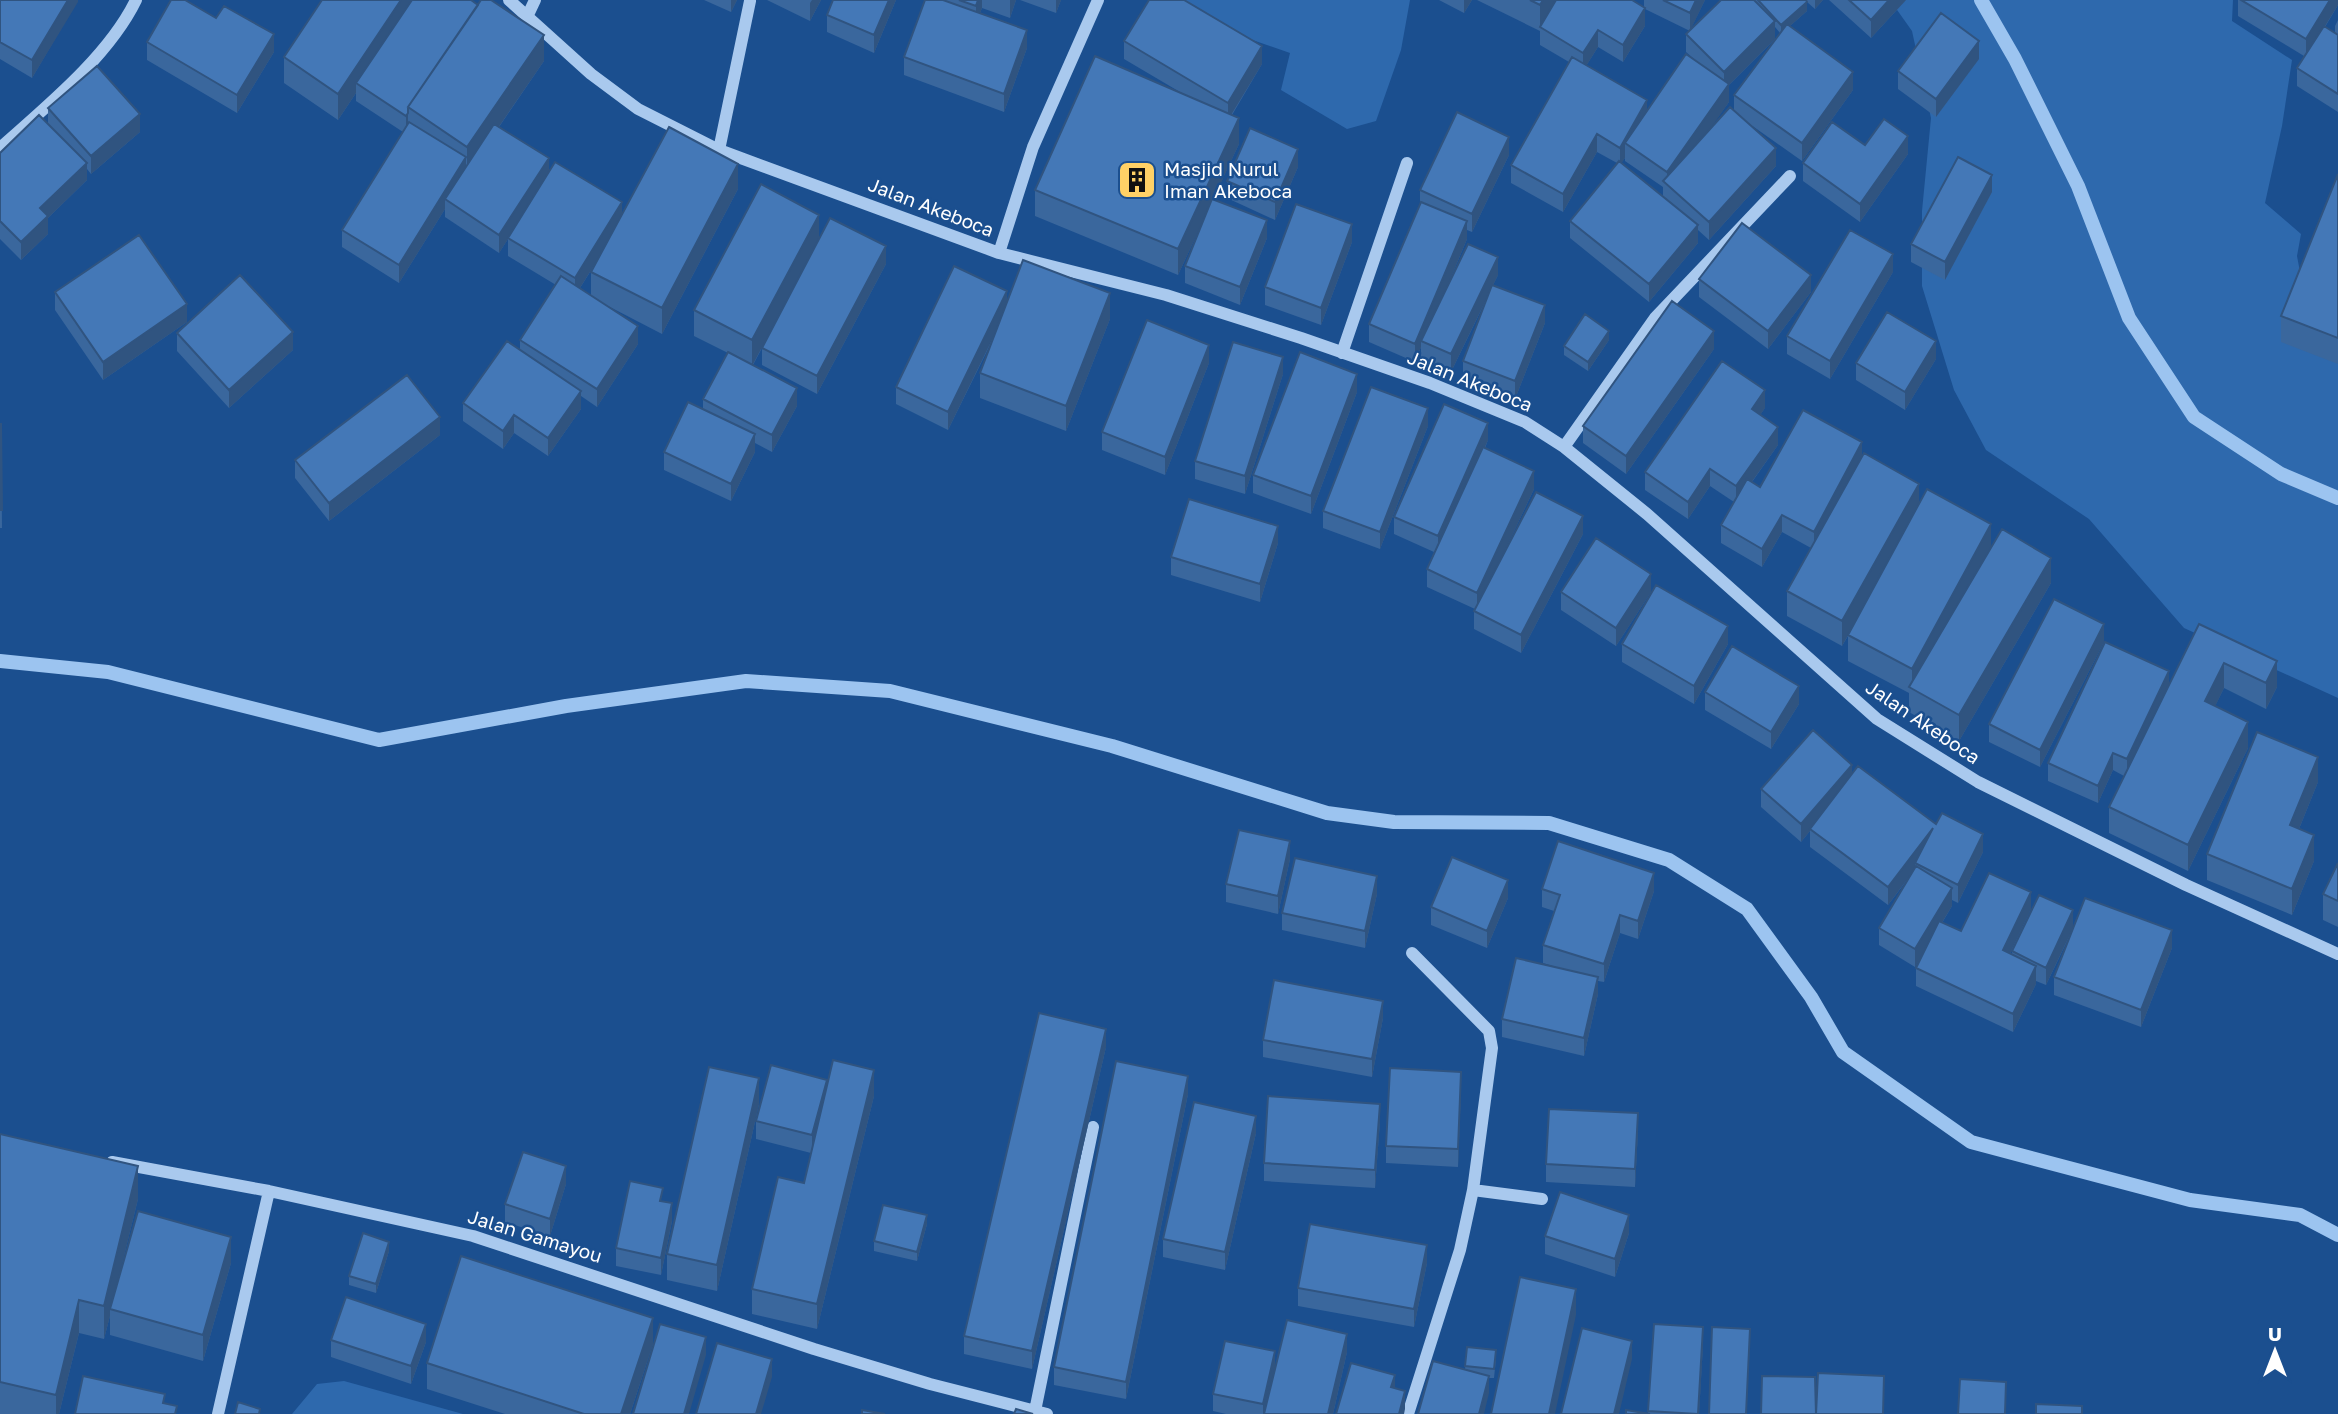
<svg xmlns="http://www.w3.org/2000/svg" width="2338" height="1414" font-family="'Golos Text',sans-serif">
<rect width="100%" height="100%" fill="#1b4f8f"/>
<!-- green -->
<path fill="#2e69ad" d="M1155,0H1410L1401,50L1376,121L1347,129L1281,90L1290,53L1154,6Z
M1890,0H2233L2232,21L2292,60L2282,126L2265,203L2301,234L2297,256L2309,320L2338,331V698L2184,628L2089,519L1986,450L1954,390L1922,286V211L1931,118L1912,31Z
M344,1381L463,1414H292L317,1384Z"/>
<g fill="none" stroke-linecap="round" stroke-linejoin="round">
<!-- stream -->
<path stroke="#9cc4f0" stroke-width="14" d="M1981,0L2015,59L2078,186L2129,318L2194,417L2281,474L2338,498
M0,661L108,672L379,740L566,706L746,681L890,691L1112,746L1327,813L1394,822L1549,823L1669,860L1747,909L1811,997L1843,1052L1971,1142L2190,1200L2300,1215L2338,1235"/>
<!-- minor -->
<path stroke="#a9c9ee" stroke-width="12" d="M509,0L591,74L638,109L719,150L999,253L1166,295L1301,338L1430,383L1525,422L1564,447L1647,514L1877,719L1978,782L2186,885L2338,954
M527,17L535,0
M0,148C46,107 109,56 136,0
M719,150L750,1
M999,253L1033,147L1098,0
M1342,353L1407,163
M1564,447L1655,318L1790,176
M112,1162L269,1191L473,1236L814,1349L930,1384L1047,1414
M1473,1190L1542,1199
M1035,1411L1093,1127
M218,1414L269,1191
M1408,1414L1460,1250L1473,1190L1492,1048L1489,1031L1412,953"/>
</g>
<!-- wall -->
<path fill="#3a679d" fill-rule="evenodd" d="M0,0H78L32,78L0,59Z
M321,0H471L544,61L499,127L549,172L622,215L738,189L662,334L608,306L638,344L597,407L581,396V409L548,456L514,433L503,449L463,421V403L520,350V340L556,285L508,256V239L499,253L445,217V209L399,283L342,247V230L403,132L356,101V93L338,120L284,83V57L322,1ZM602,253L591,272V296L580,288Z
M704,0H737L731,12Z
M767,0H821L810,21Z
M896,0L874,53L827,32V15Z
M925,0H1016L1010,18L982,8L980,13L1027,48L1004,112L904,75V57Z
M1020,0H1061L1056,13Z
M1439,0H1472L1464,13Z
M1477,0H1556L1644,7V0H1705L1690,30L1721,0H1823L1815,9L1807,2V11L1790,26L1853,90L1802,161L1744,120L1776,166L1709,240L1698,230V243L1649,302L1570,238V221L1617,163L1597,152L1563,212L1511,183V165L1569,62L1540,45V31ZM1645,9L1690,31L1686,34V52L1694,59L1647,110L1586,66L1598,47L1623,62L1645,26ZM1775,27L1780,33L1775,39ZM1775,39L1734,95V111L1710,128L1729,102V85ZM1625,158V161L1663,187V196L1621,163Z
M1829,0H1906L1871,38Z
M2238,0H2338V5L2325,27L2335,33V26L2338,20V112L2297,86V68L2304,56L2238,16Z
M216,18L274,52L237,113L147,60V42Z
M1124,41L1262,64L1232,115L1239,144L1213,199L1267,238L1240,305L1185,283V266L1203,221L1178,275L1035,216V190L1185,95L1124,59Z
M1979,59L1936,117L1898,89V71Z
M48,108L140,132L91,174L87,169V180L48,218V234L21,260L0,239V153L48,124Z
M1865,145L1908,154L1860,222L1803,181V163Z
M1509,155L1472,232L1467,230V239L1442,299L1498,275L1493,285L1545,323L1515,399L1463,379V361L1491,290L1451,372L1421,359V347L1415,362L1369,342V324L1420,204V190Z
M1298,167L1275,220L1227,198V181Z
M2338,174V364L2281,342V316Z
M1992,192L1945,280L1911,262V244Z
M819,238L886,264L817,394L762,365V348L753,365L797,406L772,452L755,443V452L731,501L664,470V452L703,409V399L728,353L694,336V310Z
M1352,242L1321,325L1265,305V287Z
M1893,272L1830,379L1787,354V336Z
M1699,279L1811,292L1768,349L1699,297Z
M55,292L187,322L103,380L55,310Z
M1007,301L1110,319L1066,431L980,398V373L992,341L948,430L896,404V387Z
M177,333L293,350L229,408L177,351Z
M1609,340L1588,371L1564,355V346Z
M1714,349L1626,474L1583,443V426Z
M1936,359L1905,410L1856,380V363Z
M1209,363L1165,475L1102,450V432Z
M1283,374L1245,494L1195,479V461Z
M1357,392L1311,514L1253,493V475Z
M1765,408L1760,415L1778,445L1752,482L1760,487L1862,456L1919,504L2051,583L1959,741L1909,712V693L1848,661V636L1842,646L1787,616V591L1811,548L1782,532L1762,567L1721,543V525L1734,502L1710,486L1688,519L1645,490V472Z
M0,424H1L2,528H0Z
M1428,426L1380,549L1323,528V511Z
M440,435L329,521L295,478V460Z
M1488,440L1485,448L1534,489L1499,563L1583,534L1521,653L1474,629V611L1475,609L1427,587V569L1434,552L1394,534V517Z
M1278,543L1260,602L1171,575V557Z
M1561,592H1651L1616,646L1561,610Z
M2199,624L2277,687L2266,709L2224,688L2215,706L2248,748L2188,871L2109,833V807L2124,776L2113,770L2098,803L2048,781V763L2169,685Z
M2104,642L2040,767L1989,742V724Z
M1622,644H1728L1694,704L1622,662Z
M1705,692L1799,704L1771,749L1705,710Z
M1852,773L1983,852L1958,903L1952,900V906L1942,923L1961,931L2031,909L2010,954L2012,955V951L2073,927L2172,948L2141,1027L2054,995V977L2072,931L2046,985L2036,981V984L2013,1032L1916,986V968L1921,957L1915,967L1879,945V928L1911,875L1888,905L1810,847V831L1801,842L1761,807V789Z
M2318,782L2299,829L2314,861L2292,915L2207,880V854Z
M1290,859L1278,914L1226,902V884Z
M2338,863V927L2323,920V894Z
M1542,889L1654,891L1638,939L1620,933L1604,982L1598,981V994L1584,1056L1502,1037V1019L1559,968L1543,963V945L1554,911L1542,907Z
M1377,894L1365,948L1282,930V913Z
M1508,898L1487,948L1431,925V907Z
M1383,1018L1372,1077L1263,1057V1040Z
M1106,1047L1032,1369L964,1354V1336Z
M827,1089L874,1096L817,1329L752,1314V1289L804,1183L811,1153L756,1139V1121Z
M1461,1090L1458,1167L1386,1163V1146Z
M1188,1094L1126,1399L1054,1385V1367Z
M759,1104L717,1291L667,1280V1254Z
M1380,1121L1375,1188L1264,1181V1163Z
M1638,1130L1635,1187L1546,1182V1164Z
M1256,1133L1225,1270L1163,1257V1239Z
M0,1134L138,1199L120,1272L231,1263L203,1361L110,1335V1316L104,1339L79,1333L59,1414H0Z
M566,1184L550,1236L505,1222V1204Z
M663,1202L672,1221L661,1275L616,1266V1248Z
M927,1224L917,1261L874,1251V1241Z
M1629,1233L1615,1277L1545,1254V1236Z
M389,1251L376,1293L349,1285V1276Z
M1427,1263L1414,1327L1298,1306V1288Z
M1654,1324L1703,1345L1699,1414H1626H1648Z
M331,1340L426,1342L411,1384L331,1357Z
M653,1344L630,1414H505L427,1389V1363Z
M1467,1347L1496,1359L1494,1378H1489V1393L1465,1369Z
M1347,1352L1333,1414H1226L1213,1411V1394L1275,1369L1269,1394Z"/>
<!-- shaded-wall -->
<path fill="#305480" d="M68,0H78V2L32,78V60Z
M401,0H418L356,83V93L338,120V94Z
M731,0H737L731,12Z
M812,0H821L810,21V3Z
M889,0H896L874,53V35Z
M978,0H982V8L976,24V6Z
M1010,0H1016L1010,18Z
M1056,0H1061L1056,13Z
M1464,0H1472L1464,13Z
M1543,0H1556L1540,27V5Z
M1696,0H1705L1690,31V13Z
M1815,0H1823L1815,9Z
M1889,0H1906L1871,38V20Z
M2330,0H2338V5L2306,57V39Z
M1807,2V11L1781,34V25Z
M1645,8V26L1623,62V45Z
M1775,21V39L1729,85V102L1670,187L1667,185V172L1724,90V72Z
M1027,30V48L1004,112V94Z
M1598,30V47L1583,71V53Z
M274,34V52L237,113V95Z
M544,35V61L467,173V147Z
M1979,41V59L1936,117V99Z
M1262,46V64L1228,120V103Z
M1853,72V90L1802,161V143Z
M1647,100V118L1625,143V158L1620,165V148Z
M408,113V130L406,134V116Z
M140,114V132L91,174V156Z
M1239,118V144L1178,275V249Z
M1597,134V152L1563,212V194Z
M1908,136V154L1860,222V204Z
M1509,137V155L1472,232V214Z
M1776,148V166L1709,240V222Z
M1298,149V167L1275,220V202Z
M466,157V175L445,199V209L399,283V265Z
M549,158V176L499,253V235Z
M87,163V180L48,218V234L21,260V242L40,208Z
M738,164V189L662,334V308Z
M1992,175V192L1945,280V262Z
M622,202V220L575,296V278Z
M819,215V241L752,366V340Z
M1267,220V238L1240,305V287Z
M1467,221V239L1424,342L1421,341V347L1415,362V344Z
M1352,224V242L1321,325V308Z
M1698,225V243L1649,302V284Z
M886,246V264L817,394V376Z
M1893,254V272L1830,379V361Z
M1498,257V275L1451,372V354Z
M1811,275V292L1768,349V331Z
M1007,291V309L948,430V412Z
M1110,293V319L1066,431V406Z
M187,304V322L103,380V362Z
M1545,305V323L1515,399V381Z
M638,326V344L597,407V389Z
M1609,331V340L1588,371V362Z
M1714,331V349L1626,474V456Z
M293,332V350L229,408V390Z
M1936,341V359L1905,410V392Z
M1209,345V363L1165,475V457Z
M1283,357V374L1245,494V476Z
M1357,374V392L1311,514V496Z
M797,388V406L772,452V435Z
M1765,390V408L1752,427V409Z
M581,391V409L548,456V438Z
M1428,408V426L1380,549V532Z
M514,415V433L503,449V431Z
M440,417V435L329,521V503Z
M1488,423V440L1438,554V536Z
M1778,427V445L1736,504V486Z
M755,434V452L731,501V484Z
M1862,442V460L1814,549V532Z
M1710,469V486L1688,519V502Z
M1534,471V489L1477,610V593Z
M1919,484V510L1842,646V621Z
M1782,515V532L1762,567V549Z
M1583,516V534L1521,653V635Z
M1991,524V549L1912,689V669Z
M1278,526V543L1260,602V584Z
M2051,558V583L1959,741V715Z
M1651,574V592L1616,646V628Z
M2104,624V642L2040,767V750Z
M1728,626V644L1694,704V686Z
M2277,661V687L2266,709V683Z
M2224,663V688L2205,727V701Z
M2169,671V689L2127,777V759Z
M1799,686V704L1771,749V732Z
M2248,722V748L2188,871V845Z
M2113,753V770L2098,803V786Z
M2318,757V782L2290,851V825Z
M1852,765V782L1810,829V831L1801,842V824Z
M1933,828L1915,863V869L1888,905V887Z
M1983,834V852L1958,903V885Z
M2314,835V861L2292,915V889Z
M1290,841V859L1278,914V896Z
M1654,873V891L1638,939V921Z
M1377,876V894L1365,948V931Z
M1508,880V898L1487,948V931Z
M1952,888V906L1915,967V949Z
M2031,892V909L2003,968V950Z
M2073,910V928L2046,985V968Z
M1620,915V933L1604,982V964Z
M2172,930V948L2141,1027V1010Z
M2036,966V984L2013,1032V1014Z
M1598,977V994L1584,1056V1038Z
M1383,1001V1018L1372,1077V1059Z
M1106,1029V1047L1032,1369V1351Z
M874,1070V1096L817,1329V1304Z
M1461,1072V1090L1458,1167V1149Z
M1188,1076V1094L1126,1399V1382Z
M759,1078V1104L717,1291V1265Z
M827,1080V1098L812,1153V1135Z
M1380,1104V1121L1375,1188V1170Z
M1638,1113V1130L1635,1187V1169Z
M1256,1116V1133L1225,1270V1252Z
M138,1166V1199L111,1309H110V1316L104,1339V1306Z
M566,1166V1184L550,1236V1219Z
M672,1203V1221L661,1275V1258Z
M927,1215V1224L917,1261V1252Z
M1629,1215V1233L1615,1277V1259Z
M231,1237V1263L203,1361V1335Z
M389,1242V1251L376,1293V1284Z
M1427,1245V1263L1414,1327V1309Z
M1576,1289V1315L1555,1414H1549Z
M79,1300V1333L59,1414H56V1395Z
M653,1318V1344L630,1414H621Z
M426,1324V1342L411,1384V1366Z
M1703,1327V1345L1699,1414H1698Z
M1347,1334V1352L1333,1414H1328Z
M706,1337V1355L689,1414H684Z
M1632,1341V1359L1619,1414H1614Z
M1275,1351V1369L1265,1414H1263V1404Z
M772,1359V1377L761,1414H756Z
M1395,1375V1393L1391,1387Z
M1489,1376V1393L1484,1414H1479Z
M1405,1391V1409L1404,1414H1399Z"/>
<!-- building -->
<path fill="#4478b7" stroke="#305480" stroke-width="2" d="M0,0H68L32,60L0,42Z
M171,0H185L216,18L224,6L274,34L237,95L147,42Z
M322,0H401L338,94L284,57Z
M412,0H471L478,5L408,107V113L406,116L356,83Z
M481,0H491L544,35L467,147L408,107Z
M833,0H889L874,35L827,15Z
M925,0H943L1027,30L1004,94L904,57Z
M959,0H978L976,6Z
M1149,0H1184L1262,46L1228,103L1124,41Z
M1530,0H1543L1540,5Z
M1556,0H1632L1645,8L1623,45L1598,30L1583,53L1540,27Z
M1663,0H1696L1690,13Z
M1721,0H1754L1775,21L1724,72L1686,34Z
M1758,0H1806L1807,2L1781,25Z
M1849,0H1889L1871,20Z
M2241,0H2330L2306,39Z
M1941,13L1979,41L1936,99L1898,71Z
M1787,24L1853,72L1802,143L1734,95Z
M2324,26L2338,35V94L2297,68Z
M1686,54L1729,84L1667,172L1625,143Z
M1095,56L1239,118L1178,249L1035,190Z
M1572,57L1647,100L1620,148L1597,134L1563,194L1511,165Z
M97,66L140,114L91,156L48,108Z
M1730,107L1776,148L1709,222L1663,181Z
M1457,112L1509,137L1472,214L1420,190Z
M39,115L87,163L40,208L48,216L21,242L0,221V153Z
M1884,119L1908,136L1860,204L1803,163L1832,122L1865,145Z
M409,122L466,157L399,265L342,230Z
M494,124L549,158L499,235L445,199Z
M669,127L738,164L662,308L591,272Z
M1250,128L1298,149L1275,202L1227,181Z
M1958,157L1992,175L1945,262L1911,244Z
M1619,161L1698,225L1649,284L1570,221Z
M555,162L622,202L575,278L508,238Z
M2338,174V338L2281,316Z
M761,184L819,215L752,340L694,310Z
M1212,199L1267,220L1240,287L1185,266Z
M1421,202L1467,221L1415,344L1369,324Z
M1296,204L1352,224L1321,308L1265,287Z
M830,218L886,246L817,376L762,348Z
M1742,223L1811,275L1768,331L1699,279Z
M1850,230L1893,254L1830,361L1787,336Z
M139,235L187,304L103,362L55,292Z
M1468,244L1498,257L1451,354L1421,341Z
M1023,260L1110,293L1066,406L980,373Z
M954,266L1007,291L948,412L896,387Z
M240,275L293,332L229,390L177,333Z
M561,276L638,326L597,389L520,340Z
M1492,285L1545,305L1515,381L1463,361Z
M1672,301L1714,331L1626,456L1583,426Z
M1887,312L1936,341L1905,392L1856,363Z
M1585,314L1609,331L1588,362L1564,346Z
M1147,320L1209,345L1165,457L1102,432Z
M507,341L581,391L548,438L514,415L503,431L463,403Z
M1233,342L1283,357L1245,476L1195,461Z
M728,352L797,388L772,435L703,399Z
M1300,352L1357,374L1311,496L1253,475Z
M1722,361L1765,390L1752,409L1778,427L1736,486L1710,469L1688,502L1645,472Z
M407,375L440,417L329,503L295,460Z
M1371,387L1428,408L1380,532L1323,511Z
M688,402L755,434L731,484L664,452Z
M1444,404L1488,423L1438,536L1394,517Z
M1803,410L1862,442L1814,532L1782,515L1762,549L1721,525L1747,479L1760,487Z
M0,424H1L2,510H0Z
M1483,447L1534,471L1477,593L1427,569Z
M1864,453L1919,484L1842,621L1787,591Z
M1927,489L1991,524L1912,669L1848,635Z
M1536,492L1583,516L1521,635L1474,611Z
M1189,499L1278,526L1260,584L1171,557Z
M2002,529L2051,558L1959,715L1909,687Z
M1596,538L1651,574L1616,628L1561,592Z
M1656,585L1728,626L1694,686L1622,644Z
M2054,599L2104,624L2040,750L1989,724Z
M2199,624L2277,661L2266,683L2224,663L2205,701L2248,722L2188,845L2109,807Z
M2105,642L2169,671L2127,759L2113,753L2098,786L2048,763Z
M1732,646L1799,686L1771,732L1705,692Z
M1813,730L1852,765L1801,824L1761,789Z
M2257,732L2318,757L2290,825L2314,835L2292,889L2207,854Z
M1858,766L1936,824L1942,813L1983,834L1958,885L1915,863L1933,828L1888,887L1810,829Z
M1239,830L1290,841L1278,896L1226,884Z
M1558,841L1654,873L1638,921L1620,915L1604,964L1543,945L1560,895L1542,889Z
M1452,857L1508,880L1487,931L1431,907Z
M1295,858L1377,876L1365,931L1282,913Z
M2338,863V901L2323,894Z
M1916,866L1952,888L1915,949L1879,928Z
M1989,873L2031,892L2003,950L2036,966L2013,1014L1916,968L1939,921L1961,931Z
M2039,895L2073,910L2046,968L2012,951Z
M2085,898L2172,930L2141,1010L2054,977Z
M1516,958L1598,977L1584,1038L1502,1019Z
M1274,980L1383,1001L1372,1059L1263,1040Z
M1039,1013L1106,1029L1032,1351L964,1336Z
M833,1060L874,1070L817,1304L752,1289L778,1177L804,1183Z
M1116,1061L1188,1076L1126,1382L1054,1367Z
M771,1065L827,1080L812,1135L756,1121Z
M709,1067L759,1078L717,1265L667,1254Z
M1390,1068L1461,1072L1458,1149L1386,1146Z
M1268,1096L1380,1104L1375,1170L1264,1163Z
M1194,1102L1256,1116L1225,1252L1163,1239Z
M1549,1109L1638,1113L1635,1169L1546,1164Z
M0,1134L138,1166L104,1306L79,1300L56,1395L0,1382Z
M523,1152L566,1166L550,1219L505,1204Z
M630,1181L663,1188L660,1201L672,1203L661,1258L616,1248Z
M1560,1192L1629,1215L1615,1259L1545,1236Z
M883,1205L927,1215L917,1252L874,1241Z
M138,1211L231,1237L203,1335L110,1309Z
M1310,1224L1427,1245L1414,1309L1298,1288Z
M363,1233L389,1242L376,1284L349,1276Z
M461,1256L653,1318L621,1414H584L427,1363Z
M1520,1277L1576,1289L1549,1414H1491Z
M346,1297L426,1324L411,1366L331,1340Z
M1287,1320L1347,1334L1328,1414H1264Z
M660,1324L706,1337L684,1414H633Z
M1654,1324L1703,1327L1698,1414L1648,1411Z
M1712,1327L1750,1329L1746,1414H1709Z
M1582,1328L1632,1341L1614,1414H1561Z
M1225,1341L1275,1351L1263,1404L1213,1394Z
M717,1343L772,1359L756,1414H696Z
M1467,1347L1496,1350L1494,1369L1465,1366Z
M1433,1361L1489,1376L1479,1414H1418Z
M1351,1363L1395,1375L1391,1387L1405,1391L1399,1414H1336Z
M1818,1373L1884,1376L1883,1414H1816Z
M83,1376L165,1394L163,1403L177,1406L175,1414H75Z
M1762,1376L1815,1377L1816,1414H1761Z
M1960,1379L2006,1382L2005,1414H1958Z
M238,1402L260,1409L259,1414H235Z
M2036,1404L2082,1406V1414H2036Z
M1016,1409L1033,1414H1014Z
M862,1410L885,1414H862Z
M1626,1410L1650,1414H1626Z"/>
<!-- icons -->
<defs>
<symbol id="building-square" viewBox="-11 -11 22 22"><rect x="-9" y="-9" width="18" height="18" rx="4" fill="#ffd166" stroke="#1b4f8f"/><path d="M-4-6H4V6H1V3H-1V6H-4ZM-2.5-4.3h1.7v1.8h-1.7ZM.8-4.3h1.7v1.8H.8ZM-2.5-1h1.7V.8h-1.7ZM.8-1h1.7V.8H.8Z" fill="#111"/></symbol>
</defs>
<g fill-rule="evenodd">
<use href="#building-square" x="1115" y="158" width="44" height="44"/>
</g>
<g text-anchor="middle" stroke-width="5" stroke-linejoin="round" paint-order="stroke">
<!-- poi labels -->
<g font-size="19" fill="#fff" stroke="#1b4f8f" text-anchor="start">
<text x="1164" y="176">Masjid Nurul<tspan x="1164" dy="22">Iman Akeboca</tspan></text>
</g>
<!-- street labels -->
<g font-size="19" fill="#fff" stroke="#1b4f8f">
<text transform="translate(931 207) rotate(21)" y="7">Jalan Akeboca</text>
<text transform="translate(1470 381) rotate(22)" y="7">Jalan Akeboca</text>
<text transform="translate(1923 722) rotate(34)" y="7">Jalan Akeboca</text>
<text transform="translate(535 1236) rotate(17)" y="7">Jalan Gamayou</text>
</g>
</g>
<!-- north arrow -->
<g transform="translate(2275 1351)" stroke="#1b4f8f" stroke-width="5" paint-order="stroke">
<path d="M0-5L12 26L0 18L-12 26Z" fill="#ffffff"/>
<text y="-10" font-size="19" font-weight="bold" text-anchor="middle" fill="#ffffff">U</text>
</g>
</svg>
